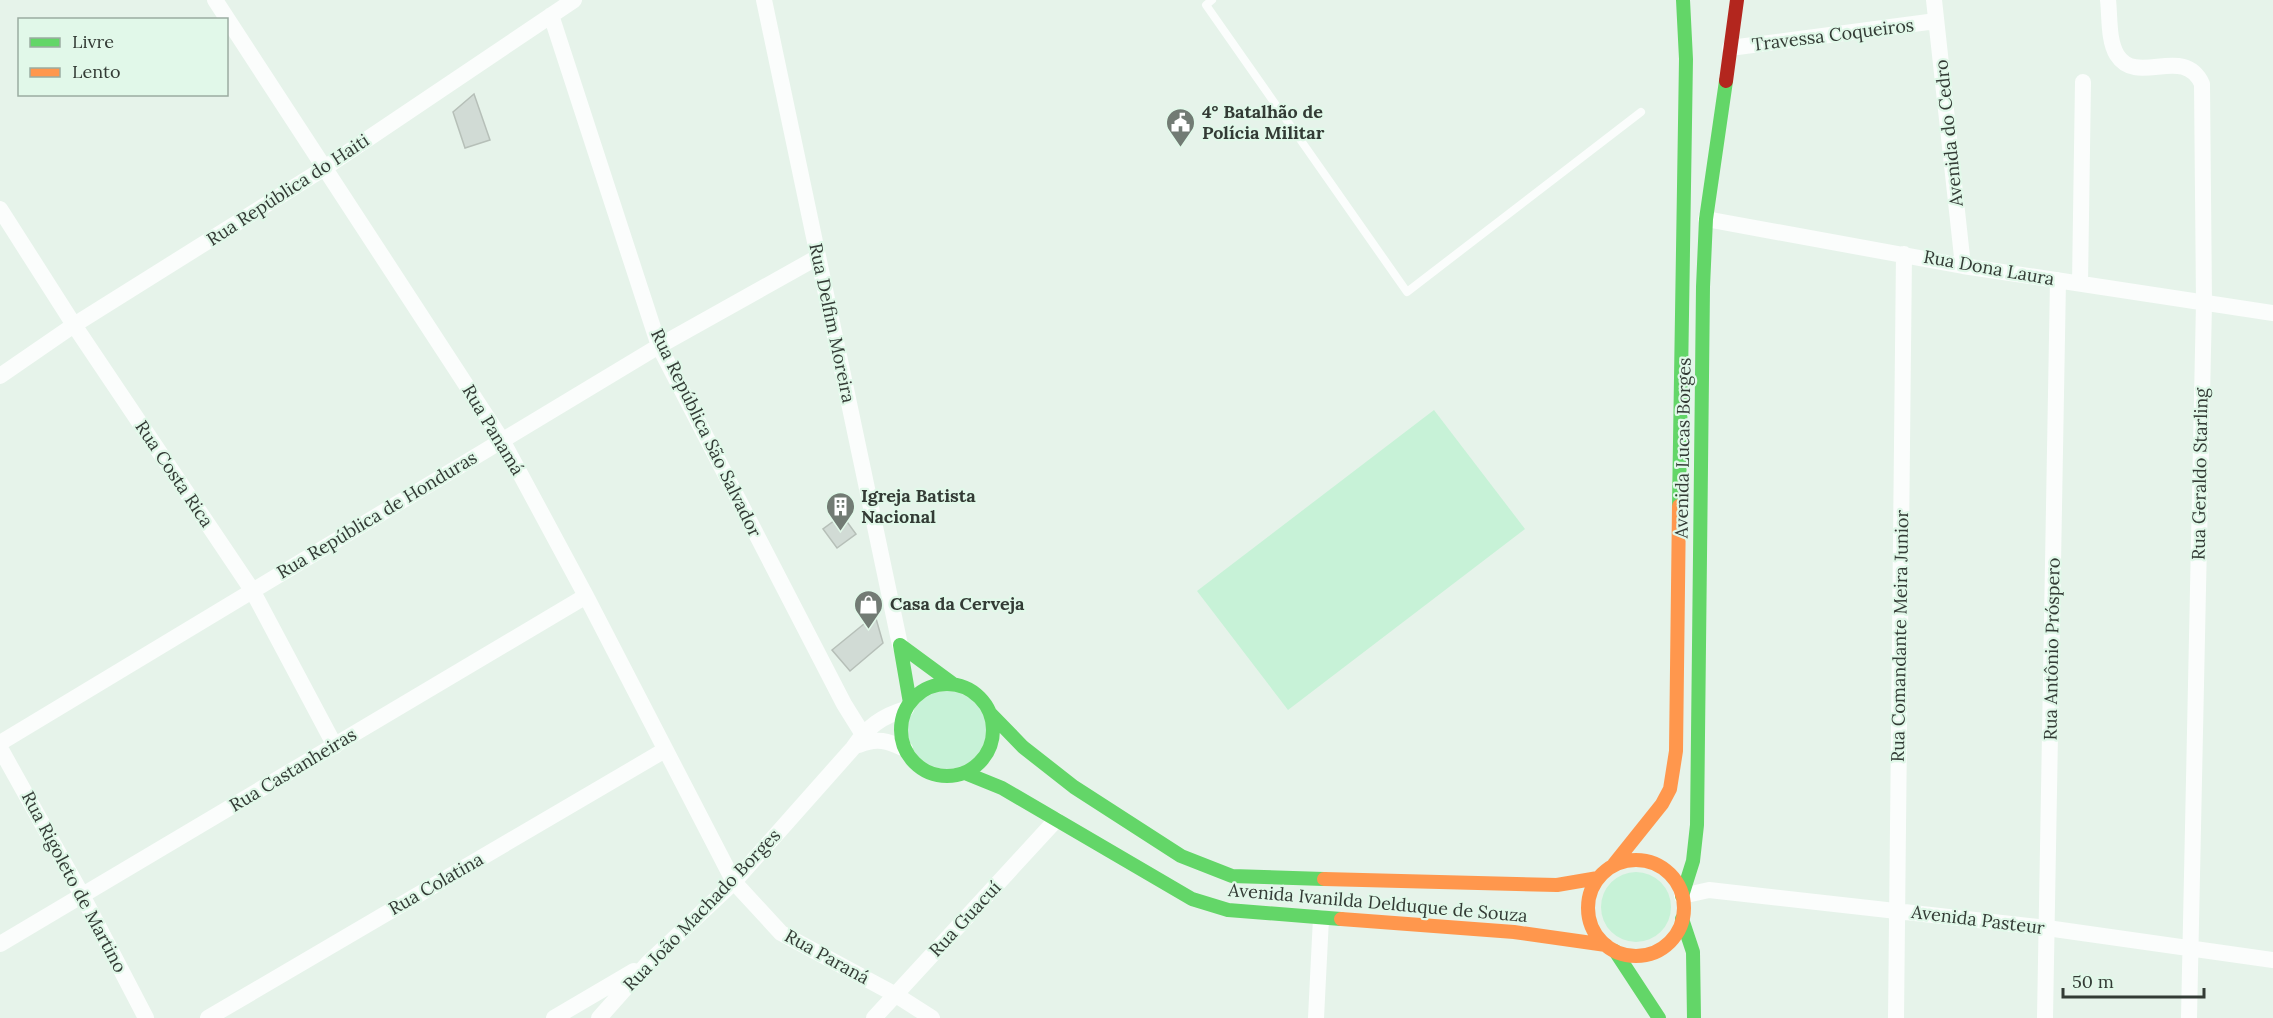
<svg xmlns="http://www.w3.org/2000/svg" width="2273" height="1018" font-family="Lora,serif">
<rect width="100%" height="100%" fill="#e6f3ea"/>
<!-- green -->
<path fill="#c7f2d7" d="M1434,410L1525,529L1288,710L1197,591Z
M908 730a39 39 0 1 1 78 0a39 39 0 1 1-78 0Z
M1601 907a35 35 0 1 1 70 0a35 35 0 1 1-70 0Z"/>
<!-- building -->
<path fill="#d1dbd5" stroke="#b6bfb8" stroke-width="1.5" d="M474,94L490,140L465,148L453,112Z
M842,515L856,534L837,548L823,529Z
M875,615L883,643L850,671L832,650Z"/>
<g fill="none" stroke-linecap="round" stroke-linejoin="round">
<!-- lane -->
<path stroke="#fbfdfc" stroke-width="8" d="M1212,0L1206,5L1407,292L1641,112"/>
<!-- street -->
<path stroke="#fbfdfc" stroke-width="16" d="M215,0L502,440L586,596L734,882L781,933L896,995L932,1018
M764,0L900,645
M1934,0L1963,266
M2108,0C2110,17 2108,40 2117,55C2137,87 2184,44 2202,84L2204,303L2189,1018
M551,15L659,346L844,704L867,741
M1730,48L1936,21
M0,209L74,325L252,590L335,746
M1706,219L1963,266L2273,313
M2080,283L2083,82
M0,376L74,325L323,169L574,0
M0,743L659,346L818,257
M859,745C877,737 888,741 905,749
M0,748L82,895L146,1018
M1682,896L1709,890L2047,928L2273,960
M0,944L586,596
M208,1018L665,750
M554,1018L634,971
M599,1018L648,963L734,882L853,748C867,727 882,716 906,709
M874,1018L1056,820
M1316,1018L1321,918
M1896,1018L1904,254
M2045,1018L2058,280"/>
<!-- fast -->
<path stroke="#63d668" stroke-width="14" d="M1679,506L1686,59L1683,0
M900,645L953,684
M900,645L910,703
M901 730a46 46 0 1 1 92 0a46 46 0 1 1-92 0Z
M991,714L1023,747L1074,787L1181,856L1232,876L1324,879
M965,773L1002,788L1192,899L1228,910L1341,919
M1682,896L1693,861L1697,825L1703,287L1706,219L1726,81
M1682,919L1693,952L1694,1018
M1615,951L1659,1018"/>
<!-- slow -->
<path stroke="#ff974d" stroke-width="14" d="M1588 908a48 48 0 1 1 96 0a48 48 0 1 1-96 0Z
M1614,864L1662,804L1670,789L1676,751L1679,506
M1324,879L1557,885L1598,878
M1341,919L1514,932L1606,945"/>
<!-- jam -->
<path stroke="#b3261e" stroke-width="14" d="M1726,81L1737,0"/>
</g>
<!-- icons -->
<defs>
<symbol id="civic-pin" viewBox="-11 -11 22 30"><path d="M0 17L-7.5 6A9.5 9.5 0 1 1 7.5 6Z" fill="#727b74" stroke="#e1f8e9"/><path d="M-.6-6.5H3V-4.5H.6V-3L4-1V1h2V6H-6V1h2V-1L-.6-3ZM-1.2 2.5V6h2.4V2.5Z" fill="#fff"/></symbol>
<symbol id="building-pin" viewBox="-11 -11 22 30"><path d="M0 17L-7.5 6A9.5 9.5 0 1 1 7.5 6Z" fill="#727b74" stroke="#e1f8e9"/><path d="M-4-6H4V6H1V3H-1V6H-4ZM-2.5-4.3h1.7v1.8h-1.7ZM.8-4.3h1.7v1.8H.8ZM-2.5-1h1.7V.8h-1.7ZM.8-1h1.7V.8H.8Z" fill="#fff"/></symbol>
<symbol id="shop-pin" viewBox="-11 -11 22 30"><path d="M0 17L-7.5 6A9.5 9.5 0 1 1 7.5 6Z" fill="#727b74" stroke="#e1f8e9"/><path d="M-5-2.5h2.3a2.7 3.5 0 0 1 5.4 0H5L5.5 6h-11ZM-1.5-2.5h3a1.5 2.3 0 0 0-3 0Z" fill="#fff"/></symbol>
</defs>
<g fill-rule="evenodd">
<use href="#civic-pin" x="1164" y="106" width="33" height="45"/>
<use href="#building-pin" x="824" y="490" width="33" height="45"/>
<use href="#shop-pin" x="852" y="588" width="33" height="45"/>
</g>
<g text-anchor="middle" stroke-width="4.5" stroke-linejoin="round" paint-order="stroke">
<!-- street labels -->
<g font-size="18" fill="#333b35" stroke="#e1f8e9">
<text transform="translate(1833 35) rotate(-7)" y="6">Travessa Coqueiros</text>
<text transform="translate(1949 133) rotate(-96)" y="6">Avenida do Cedro</text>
<text transform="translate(288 190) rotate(-33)" y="6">Rua República do Haiti</text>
<text transform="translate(1989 268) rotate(10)" y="6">Rua Dona Laura</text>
<text transform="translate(832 323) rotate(78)" y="6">Rua Delfim Moreira</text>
<text transform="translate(493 430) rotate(59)" y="6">Rua Panamá</text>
<text transform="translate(706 433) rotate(64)" y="6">Rua República São Salvador</text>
<text transform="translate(1683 448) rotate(-89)" y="6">Avenida Lucas Borges</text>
<text transform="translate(174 474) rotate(56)" y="6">Rua Costa Rica</text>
<text transform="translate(2200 474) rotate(-89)" y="6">Rua Geraldo Starling</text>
<text transform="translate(377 515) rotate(-31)" y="6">Rua República de Honduras</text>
<text transform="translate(1900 636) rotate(-89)" y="6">Rua Comandante Meira Junior</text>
<text transform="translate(2052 649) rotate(-89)" y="6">Rua Antônio Próspero</text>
<text transform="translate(293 770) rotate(-31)" y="6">Rua Castanheiras</text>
<text transform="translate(74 882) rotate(62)" y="6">Rua Rigoleto de Martino</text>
<text transform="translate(436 884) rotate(-30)" y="6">Rua Colatina</text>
<text transform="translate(1378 903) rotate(5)" y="6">Avenida Ivanilda Delduque de Souza</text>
<text transform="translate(702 910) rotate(-46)" y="6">Rua João Machado Borges</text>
<text transform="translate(965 919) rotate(-47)" y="6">Rua Guacuí</text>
<text transform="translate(1978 920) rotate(7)" y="6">Avenida Pasteur</text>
<text transform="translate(827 957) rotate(29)" y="6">Rua Paraná</text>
</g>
<!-- poi labels -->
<g font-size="18" font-weight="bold" fill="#333b35" stroke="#e1f8e9" text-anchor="start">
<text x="1202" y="118">4° Batalhão de<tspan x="1202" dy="21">Polícia Militar</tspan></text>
<text x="861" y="502">Igreja Batista<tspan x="861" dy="21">Nacional</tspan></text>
<text x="890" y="610">Casa da Cerveja</text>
</g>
</g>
<!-- legend -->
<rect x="18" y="18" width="210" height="78" fill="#e1f8e9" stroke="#9baca1" stroke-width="1.5"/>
<rect x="30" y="38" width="30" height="9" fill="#63d668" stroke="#9baca1" stroke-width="1.5"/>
<text x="72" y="48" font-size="18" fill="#333b35">Livre</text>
<rect x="30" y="68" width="30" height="9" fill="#ff974d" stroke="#9baca1" stroke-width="1.5"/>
<text x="72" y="78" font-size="18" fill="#333b35">Lento</text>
<!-- scale -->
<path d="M2063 988v9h141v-9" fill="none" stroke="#333b35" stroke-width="3"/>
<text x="2072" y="988" font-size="18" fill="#333b35" stroke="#e1f8e9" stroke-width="4.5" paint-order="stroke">50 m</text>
</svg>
